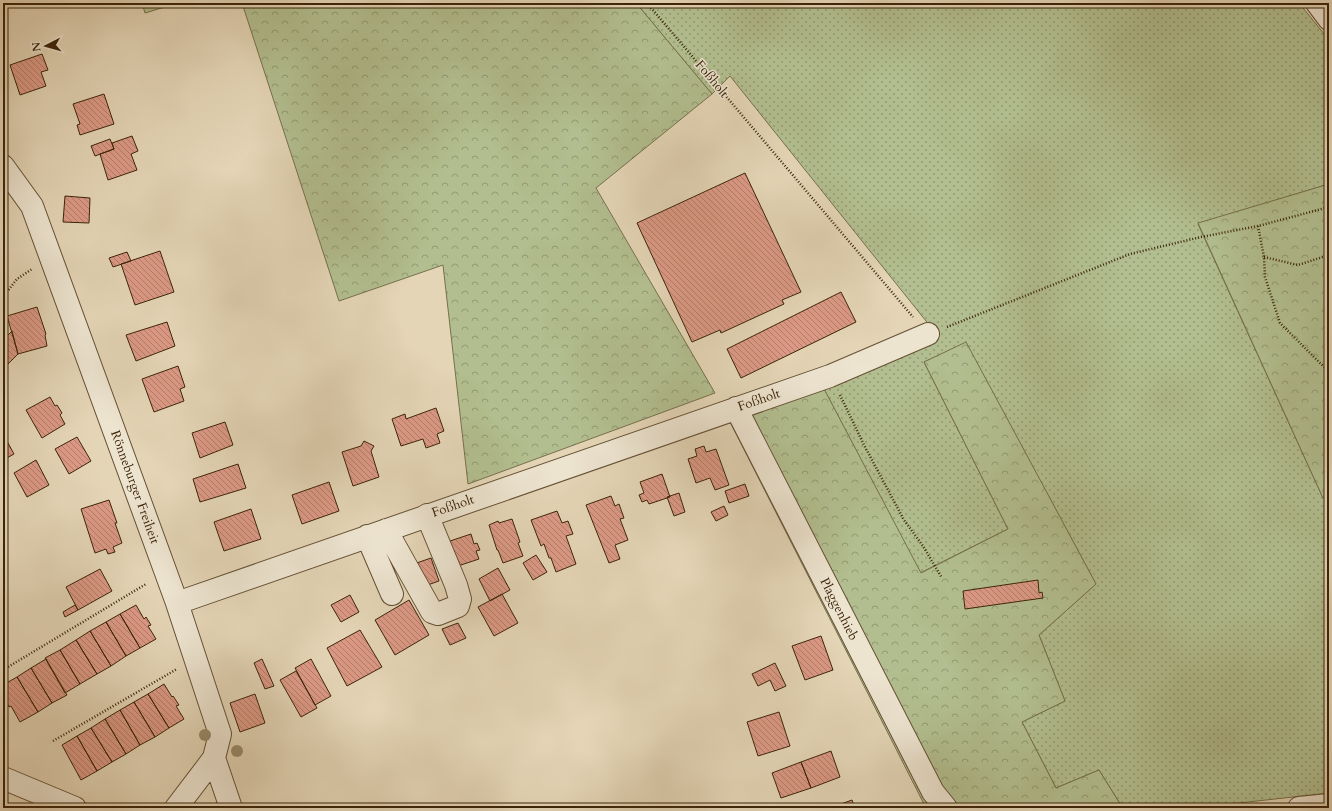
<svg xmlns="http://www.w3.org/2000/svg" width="1332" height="811" font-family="Cardo,serif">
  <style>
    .grass { fill: url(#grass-dots); stroke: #76714c }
    .forest { fill: url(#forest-crowns); stroke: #76714c }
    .building { fill: url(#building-back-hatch); stroke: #3b2409 }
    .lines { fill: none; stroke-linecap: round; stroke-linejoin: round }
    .minor-casing { stroke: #655034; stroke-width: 24 }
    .path { stroke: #3b2409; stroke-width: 2.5; stroke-dasharray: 1 2; stroke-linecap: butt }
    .minor { stroke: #ede4d0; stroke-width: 22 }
    .tree { fill: #988969 }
    .labels { text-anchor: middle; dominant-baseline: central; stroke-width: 3; stroke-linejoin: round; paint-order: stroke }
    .street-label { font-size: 13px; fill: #3b2409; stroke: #ede4d0 }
  </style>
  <defs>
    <pattern id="grass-dots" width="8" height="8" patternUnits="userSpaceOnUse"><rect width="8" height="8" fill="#b2be8f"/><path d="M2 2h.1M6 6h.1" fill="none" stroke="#929a73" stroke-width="1.8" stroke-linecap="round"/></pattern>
    <pattern id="forest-crowns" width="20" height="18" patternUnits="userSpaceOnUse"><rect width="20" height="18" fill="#b2be8f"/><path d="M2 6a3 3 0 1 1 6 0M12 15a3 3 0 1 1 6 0" fill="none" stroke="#929a73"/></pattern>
    <pattern id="building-back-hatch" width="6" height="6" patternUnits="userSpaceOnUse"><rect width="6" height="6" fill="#dc9985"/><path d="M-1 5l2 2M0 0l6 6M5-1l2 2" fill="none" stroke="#b47d6b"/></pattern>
  </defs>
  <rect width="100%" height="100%" fill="#e4d5b6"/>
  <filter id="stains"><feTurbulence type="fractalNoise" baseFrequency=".005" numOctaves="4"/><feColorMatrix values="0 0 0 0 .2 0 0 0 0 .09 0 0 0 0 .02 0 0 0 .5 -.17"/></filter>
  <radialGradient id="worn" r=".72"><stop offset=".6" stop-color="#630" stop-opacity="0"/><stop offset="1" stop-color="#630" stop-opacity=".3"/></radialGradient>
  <path class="grass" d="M636,3H1299L1329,40V184L1198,224L1323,498L1329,495V793L1212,806L1122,807L1099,770L1056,788L1022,722L1065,701L1039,635L1096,584L966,343L924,362L1008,529L920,573L823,387L938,336L730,76L712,94Z"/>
  <path class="forest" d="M142,3H178L145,13Z
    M242,3H636L712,94L596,188L715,393L468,484L443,265L339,301Z
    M1329,184V495L1323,498L1198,223Z
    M966,342L1096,584L1039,635L1065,701L1022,722L1056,788L1099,770L1122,807L1112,808H926L730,422L823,387L921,573L1008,529L924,362Z"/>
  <path class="building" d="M42,54L48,70L41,72L46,86L20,95L10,65Z
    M104,94L114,124L80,135L77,125L80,124L73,104Z
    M132,136L138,151L131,154L137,170L108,180L100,154L114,149L112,143Z
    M110,139L114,149L95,156L91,146Z
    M745,173L801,292L782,300L784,304L721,333L720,330L692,342L637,223Z
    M65,196L90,198L89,223L63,222Z
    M160,251L174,292L135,305L121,264Z
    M127,252L131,261L113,267L109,258Z
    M841,292L856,322L741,378L727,349Z
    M37,307L46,334L45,335L47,346L18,354L7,316Z
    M167,322L175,346L136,361L126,335Z
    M12,331L18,354L3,369V340Z
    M178,366L185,387L180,389L184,401L154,412L142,379Z
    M50,397L55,406L57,405L62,413L60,415L65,424L42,438L26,410Z
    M436,408L444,431L437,434L440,443L426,448L423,439L401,446L392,419L405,414L406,419Z
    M225,422L233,445L200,458L192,433Z
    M3,434L14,454L3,460Z
    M77,437L91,461L69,474L55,449Z
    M364,441L374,446L371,451L379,477L353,486L342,452L361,446Z
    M704,446L706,452L716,449L729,485L715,490L710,478L696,483L688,459L697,456L695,449Z
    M36,460L49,485L27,497L14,473Z
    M238,464L246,488L200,502L193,479Z
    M662,474L670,497L649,504L647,500L642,502L639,495L644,493L640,482Z
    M329,482L339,511L302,524L292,495Z
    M745,484L749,496L729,503L725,491Z
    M679,493L685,512L674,516L667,497Z
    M611,496L615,506L619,504L624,518L620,519L628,540L615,545L620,559L609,563L586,505Z
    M109,500L117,523H115L122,543L113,547L115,552L108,554L106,549L95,553L81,509Z
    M724,506L728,515L716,521L711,512Z
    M251,509L261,539L224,551L214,522Z
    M557,511L562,523L568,521L573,534L566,536L576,564L556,572L551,558H549L544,544L541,546L531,520Z
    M512,519L520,542L518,543L523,556L503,563L498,550H497L489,525L498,521L499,523Z
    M471,534L474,544L477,543L480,550L476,551L479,559L455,567L447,542Z
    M536,555L547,572L533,580L523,563Z
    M431,558L439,581L419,588L411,565Z
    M498,568L510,590L490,601L479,579Z
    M100,569L112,591L78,610L66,587Z
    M1038,580L1039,593L1042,592L1043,598L965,609L963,591Z
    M502,594L518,623L494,636L478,607Z
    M350,595L359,612L341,622L331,605Z
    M409,600L429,635L395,655L375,620Z
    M75,605L78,610L65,617L63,612Z
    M136,605L144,619L146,617L151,625L148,626L156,639L140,648L120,614Z
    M120,614L140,648L126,656L106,622Z
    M106,622L126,656L111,666L90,631Z
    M458,623L466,638L450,645L442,629Z
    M360,630L382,667L347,686L327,648Z
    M90,631L111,666L97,674L76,640Z
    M821,636L833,670L805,680L792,646Z
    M76,640L97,674L80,684L60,650Z
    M60,650L80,684L65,693L45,658Z
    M46,659L67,695L52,703L31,668Z
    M262,659L274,686L265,689L254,663Z
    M311,659L331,696L315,705L295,668Z
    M775,663L786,686L775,691L770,680L758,686L752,674Z
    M31,668L52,703L38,712L17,677Z
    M296,671L317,708L301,717L280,680Z
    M17,677L38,712L20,722L11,706L9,707L5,700L7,699L3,692V685Z
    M164,684L172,697L173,696L179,705L176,706L184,719L169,728L148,694Z
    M148,694L169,728L155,737L134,702Z
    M255,694L265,723L240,732L230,703Z
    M134,702L155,737L140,745L120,710Z
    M120,710L140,745L126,754L105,719Z
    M779,712L790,746L758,756L747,722Z
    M105,719L126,754L112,762L91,728Z
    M91,728L112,762L97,771L77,736Z
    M77,736L97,771L81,780L62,745Z
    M831,751L840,777L811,788L801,762Z
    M801,762L811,788L781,798L772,773Z
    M852,800L855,808H830Z"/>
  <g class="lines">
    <defs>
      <path id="minor" d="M1317,3L1329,19
        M3,166L32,206L177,603L220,734L214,758L176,808
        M736,408L933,792L946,808
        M386,530L432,612L438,614L458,606L460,599L456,585L427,515
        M367,536L392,594
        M177,603L830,376L928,334
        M214,758L231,808
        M3,778L75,808
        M1299,808L1329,805"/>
    </defs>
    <use href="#minor" class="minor-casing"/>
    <path class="path" d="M647,3L913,317
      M1258,226L1264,257L1265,277L1280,323L1329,372
      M1264,257L1298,265L1329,255
      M3,297L17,279L32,269
      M947,327L1130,254L1201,237L1258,226L1329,207
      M840,395L864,445L904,520L923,546L942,578
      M3,670L146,584
      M53,741L177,669"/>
    <use href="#minor" class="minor"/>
  </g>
  <g class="tree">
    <circle cx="205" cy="735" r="6"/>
    <circle cx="237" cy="751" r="6"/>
  </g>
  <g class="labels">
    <g class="street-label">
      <text transform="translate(712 79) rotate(50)">Foßholt</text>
      <text transform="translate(759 400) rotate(-19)">Foßholt</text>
      <text transform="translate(135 487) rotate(70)">Rönneburger Freiheit</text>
      <text transform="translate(453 506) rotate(-19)">Foßholt</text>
      <text transform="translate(839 609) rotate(63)">Plaggenhieb</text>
    </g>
  </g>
  <rect width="1332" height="811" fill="none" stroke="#e4d5b6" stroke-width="16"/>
  <rect x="4" y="4" width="1324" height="803" fill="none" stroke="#3b2409" stroke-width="2"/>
  <rect x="8" y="8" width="1316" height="795" fill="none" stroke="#3b2409"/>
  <g transform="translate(46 46) rotate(264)" stroke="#ede4d0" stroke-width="3" paint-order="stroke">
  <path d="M0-3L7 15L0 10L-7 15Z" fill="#3b2409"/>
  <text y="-6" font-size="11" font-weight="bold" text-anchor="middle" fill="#3b2409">N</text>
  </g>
  <rect width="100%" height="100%" filter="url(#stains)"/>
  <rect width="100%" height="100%" fill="url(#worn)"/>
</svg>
